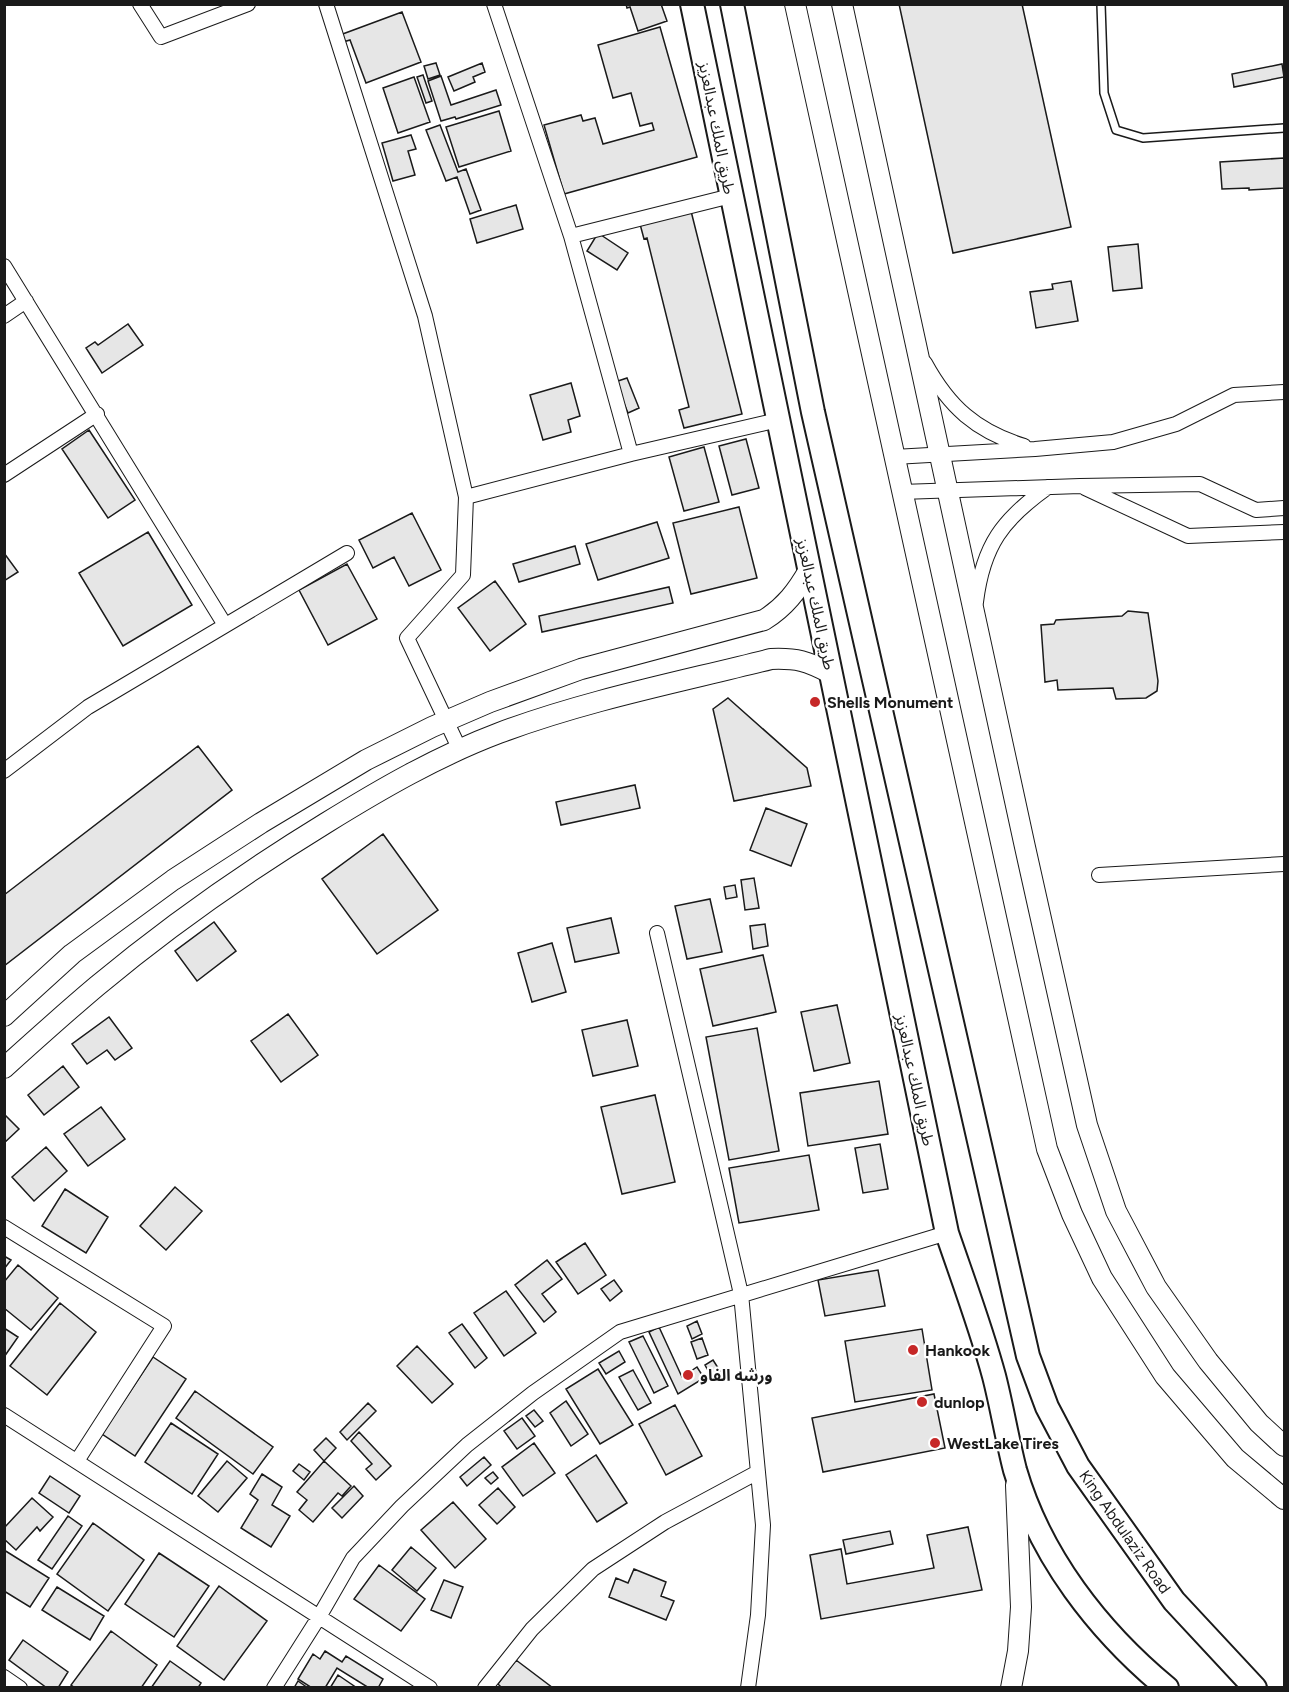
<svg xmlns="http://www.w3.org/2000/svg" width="1289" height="1692" font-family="Figtree,'Noto Sans Arabic',sans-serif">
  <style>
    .building { fill: #e6e6e6; stroke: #1a1a1a; stroke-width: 1.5 }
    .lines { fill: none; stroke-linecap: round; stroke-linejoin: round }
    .service-casing { stroke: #1a1a1a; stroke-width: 10 }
    .minor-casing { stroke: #1a1a1a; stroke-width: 16 }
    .secondary-casing { stroke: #1a1a1a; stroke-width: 22 }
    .trunk-casing { stroke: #1a1a1a; stroke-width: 26 }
    .service { stroke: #fff; stroke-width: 7 }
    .minor { stroke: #fff; stroke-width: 14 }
    .secondary { stroke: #fff; stroke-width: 20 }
    .trunk { stroke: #fff; stroke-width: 22 }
    .poi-dot { fill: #c62828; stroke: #fff; stroke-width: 2 }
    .labels { text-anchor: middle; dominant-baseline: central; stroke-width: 4.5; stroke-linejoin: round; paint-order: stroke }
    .street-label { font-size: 16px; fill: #1a1a1a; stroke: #fff }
    .poi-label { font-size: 16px; font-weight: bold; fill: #1a1a1a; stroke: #fff; text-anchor: start }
  </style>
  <rect width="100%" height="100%" fill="#fff"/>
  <path class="building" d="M626,4H661L667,21L638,31L630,7L627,8Z
    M899,4H1022L1071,227L953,253Z
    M402,12L421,62L366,83L350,40L343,42L340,35Z
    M660,27L697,157L564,194L544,125L581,115L583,121L595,118L603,144L654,130L652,123L640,126L631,93L613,98L598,45Z
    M436,63L440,75L428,79L424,66Z
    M482,63L485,72L473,77L475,82L454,91L448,77Z
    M1282,64L1284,77L1234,87L1232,74Z
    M423,75L432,101L426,103L417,77Z
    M441,76L451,105L496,90L501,105L456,119L455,117L441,121L428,81Z
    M414,77L430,122L398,133L383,88Z
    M499,111L511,151L459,167L446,127Z
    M440,125L458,172L466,169L481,210L470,214L457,177L446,181L426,130Z
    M411,135L416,149L408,151L415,175L393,181L382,143Z
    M1284,158V188L1249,190V188L1222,189L1220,162Z
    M516,205L523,229L477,243L470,219Z
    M691,211L742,414L684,428L679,410L689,407L647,238L644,239L640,224Z
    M598,233L628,253L617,270L587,251Z
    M1138,244L1142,288L1113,291L1108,247Z
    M1071,281L1078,321L1036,328L1030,292L1053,289L1052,284Z
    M128,324L143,345L102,373L86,348L95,342L98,345Z
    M627,378L639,408L628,413L615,382Z
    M571,383L580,416L568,420L571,432L543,440L530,395Z
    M89,430L135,500L108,518L62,449Z
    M746,439L759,488L732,495L719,446Z
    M704,447L719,502L684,511L669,457Z
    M739,507L757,578L691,594L673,523Z
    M412,513L441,570L409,586L394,557L373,568L359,540Z
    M657,522L669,558L598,580L586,544Z
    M148,532L192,605L123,646L79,573Z
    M575,546L580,564L519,582L513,564Z
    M4,553L18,572L4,581Z
    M347,564L377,619L328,645L299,590Z
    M495,581L526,624L490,651L458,608Z
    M669,587L673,603L542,632L539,616Z
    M1128,611L1148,613L1158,681L1157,691L1146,698L1116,699L1113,688L1058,690L1057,680L1045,682L1041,625L1054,624L1056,620L1122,616Z
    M728,698L807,768L811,786L734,801L713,709Z
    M198,746L232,790L4,966V895Z
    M635,785L640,808L561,825L556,802Z
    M766,808L807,824L791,866L750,850Z
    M383,834L438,910L377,954L322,879Z
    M754,878L759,908L745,910L741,880Z
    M735,885L737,897L726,899L724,887Z
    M710,899L722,952L687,959L675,906Z
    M611,918L619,953L575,962L567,928Z
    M214,922L236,951L197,981L175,951Z
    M765,924L768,946L753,949L750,926Z
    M552,943L566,992L532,1002L518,953Z
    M763,955L776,1012L713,1026L700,969Z
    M837,1005L850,1063L814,1071L801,1012Z
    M288,1014L318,1055L281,1082L251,1041Z
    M109,1017L132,1048L115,1060L107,1050L87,1064L72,1044Z
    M627,1020L638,1066L593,1076L582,1030Z
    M757,1028L779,1151L729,1160L706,1037Z
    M63,1066L79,1087L44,1115L28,1095Z
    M879,1081L888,1134L808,1146L800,1093Z
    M655,1095L675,1182L622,1194L601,1107Z
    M101,1107L125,1139L88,1166L64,1134Z
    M4,1114L19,1129L4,1143Z
    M880,1144L888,1189L863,1193L855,1148Z
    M46,1147L67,1171L34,1201L12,1177Z
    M809,1155L819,1210L739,1223L729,1168Z
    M175,1187L202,1211L166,1250L140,1226Z
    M65,1189L108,1217L86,1253L42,1226Z
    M585,1243L606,1275L578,1294L556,1262Z
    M4,1256L11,1260L4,1269Z
    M547,1260L562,1279L542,1294L556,1312L544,1322L515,1285Z
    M18,1265L58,1298L31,1330L4,1308V1282Z
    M878,1270L885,1306L825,1316L818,1280Z
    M614,1280L622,1291L610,1301L601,1289Z
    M506,1291L536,1333L504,1356L474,1313Z
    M60,1303L96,1332L47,1395L10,1366Z
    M697,1321L702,1334L692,1339L687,1326Z
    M462,1324L487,1358L475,1368L449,1333Z
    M659,1327L682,1377L697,1367L704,1378L678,1394L649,1332Z
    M4,1328L18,1337L4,1357Z
    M922,1329L932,1390L855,1402L845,1341Z
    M643,1336L668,1386L654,1393L629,1342Z
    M702,1338L708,1355L697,1359L691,1342Z
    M417,1346L453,1384L432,1403L397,1366Z
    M619,1351L625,1362L606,1374L599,1363Z
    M153,1357L186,1379L135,1456L102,1434Z
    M713,1360L720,1371L711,1376L705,1365Z
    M598,1369L633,1425L600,1444L566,1389Z
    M633,1370L651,1403L638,1410L619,1377Z
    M195,1391L273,1447L253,1474L176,1418Z
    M934,1394L945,1448L823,1472L812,1418Z
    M566,1401L588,1434L571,1446L550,1413Z
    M368,1403L376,1411L347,1440L340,1432Z
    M675,1405L702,1456L666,1475L639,1424Z
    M534,1410L543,1421L535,1427L526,1416Z
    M522,1418L535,1436L517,1449L504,1431Z
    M171,1423L218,1454L192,1494L145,1462Z
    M359,1432L391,1466L376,1480L366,1469L372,1464L351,1441Z
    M326,1438L336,1448L324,1461L314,1450Z
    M534,1443L555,1473L523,1496L502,1467Z
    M596,1455L627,1503L597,1522L566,1475Z
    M484,1457L491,1465L467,1486L460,1477Z
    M227,1461L247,1478L218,1512L198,1496Z
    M324,1461L351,1486L342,1496L338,1493L313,1522L299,1510L307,1500L297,1492Z
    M299,1464L310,1472L304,1480L293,1471Z
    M493,1472L498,1478L491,1484L485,1478Z
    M262,1474L282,1487L272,1505L290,1516L271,1547L241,1528L258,1500L250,1494Z
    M50,1476L80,1496L69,1513L39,1493Z
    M354,1486L363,1496L342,1518L332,1508Z
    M498,1488L515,1507L497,1524L479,1505Z
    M32,1498L53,1517L40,1531L37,1527L16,1550L4,1539V1528Z
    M453,1502L486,1539L455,1568L421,1530Z
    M68,1516L82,1526L52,1569L38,1560Z
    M93,1523L144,1560L108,1611L57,1574Z
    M968,1527L982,1590L821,1619L810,1555L841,1549L847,1584L934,1568L927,1535Z
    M890,1531L893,1544L846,1554L843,1540Z
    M411,1547L436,1568L417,1591L392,1570Z
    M4,1550L49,1578L30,1607L4,1591Z
    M159,1553L209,1586L174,1637L125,1604Z
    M379,1565L425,1599L401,1631L354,1599Z
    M634,1569L666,1582L661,1596L674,1601L666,1620L609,1597L616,1578L628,1583Z
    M444,1580L463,1587L451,1618L431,1610Z
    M219,1586L267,1621L224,1680L177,1646Z
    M57,1587L104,1616L90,1640L42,1610Z
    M111,1631L157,1665L141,1688H75L71,1685Z
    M23,1640L68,1672L58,1688H47L9,1660Z
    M325,1651L342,1662L346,1656L383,1679L378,1688H369L337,1668L325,1688H312L298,1679L313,1654L320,1659Z
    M516,1660L553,1688H502L498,1684Z
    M170,1661L201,1683L198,1688H151Z
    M338,1675L357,1688H330Z
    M298,1681L308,1688H294Z"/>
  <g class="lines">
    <defs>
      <path id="service" d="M1101,4L1104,93L1116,130L1143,138L1284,128"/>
      <path id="minor" d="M140,4L161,37L248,4
        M326,4L425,316L466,497
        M494,4L571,236L631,454
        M571,236L731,196
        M4,266L225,625
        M4,316L26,301
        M925,363C949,407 976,431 1024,446
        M894,457L1035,449L1113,442L1176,424L1234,395L1284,392
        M4,475L97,414
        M1085,488L1188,536L1284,532
        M901,492L1080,486L1200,484L1256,510L1284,508
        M976,602C983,545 1003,519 1048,487
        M460,750L407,638L463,575L466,497L631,454L778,420
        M4,771L88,707L347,553
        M1099,875L1284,864
        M657,933L741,1294L763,1525L758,1615L748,1688
        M4,1227L164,1326L77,1461
        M4,1415L430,1688
        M4,1677L20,1688
        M274,1688L319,1617L353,1558L402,1506L467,1445L533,1393L620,1332L947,1233
        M485,1688L532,1629L593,1569L665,1522L758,1472"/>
      <path id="secondary" d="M795,4L1047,1149L1072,1214L1102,1278L1165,1376L1235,1458L1284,1499
        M842,4L1025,847L1087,1125L1116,1211L1156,1287L1208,1361L1259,1423L1284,1446
        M4,1016L72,954L173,880L261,823L366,760L432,727L490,702L581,669L764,620C785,607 797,591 809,570
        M4,1068C35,1040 65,1013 97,986C169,926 246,872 326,823C381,789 438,756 499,733C587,700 680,682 771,659C797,658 807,661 830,673
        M1011,1688L1018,1651L1021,1607L1016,1485"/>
      <path id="trunk" d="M692,4L947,1233C963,1280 981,1328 994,1376C1002,1407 1007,1439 1015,1470C1040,1556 1098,1631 1167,1688
        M732,4L813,412L1028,1356L1047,1407L1078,1466L1174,1601L1255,1688"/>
    </defs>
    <use href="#service" class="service-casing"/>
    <use href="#minor" class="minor-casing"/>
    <use href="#secondary" class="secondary-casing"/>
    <use href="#trunk" class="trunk-casing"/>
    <use href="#service" class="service"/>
    <use href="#minor" class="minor"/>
    <use href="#secondary" class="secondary"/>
    <use href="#trunk" class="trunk"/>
  </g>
  <g class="poi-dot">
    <circle cx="815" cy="702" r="6"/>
    <circle cx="913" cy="1350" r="6"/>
    <circle cx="688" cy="1375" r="6"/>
    <circle cx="922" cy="1402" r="6"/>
    <circle cx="935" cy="1443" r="6"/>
  </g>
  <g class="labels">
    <g class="street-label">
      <text transform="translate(717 128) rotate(79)">طريق الملك عبدالعزيز</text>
      <text transform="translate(816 604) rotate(78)">طريق الملك عبدالعزيز</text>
      <text transform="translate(915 1080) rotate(78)">طريق الملك عبدالعزيز</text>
      <text transform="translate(1125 1532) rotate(55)">King Abdulaziz Road</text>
    </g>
    <g class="poi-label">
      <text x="827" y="702">Shells Monument</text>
      <text x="925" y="1350">Hankook</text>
      <text x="700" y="1375">ورشه الفاو</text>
      <text x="934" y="1402">dunlop</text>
      <text x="947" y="1443">WestLake Tires</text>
    </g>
  </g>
  <rect width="1289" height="1692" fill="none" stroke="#1a1a1a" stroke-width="12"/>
</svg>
